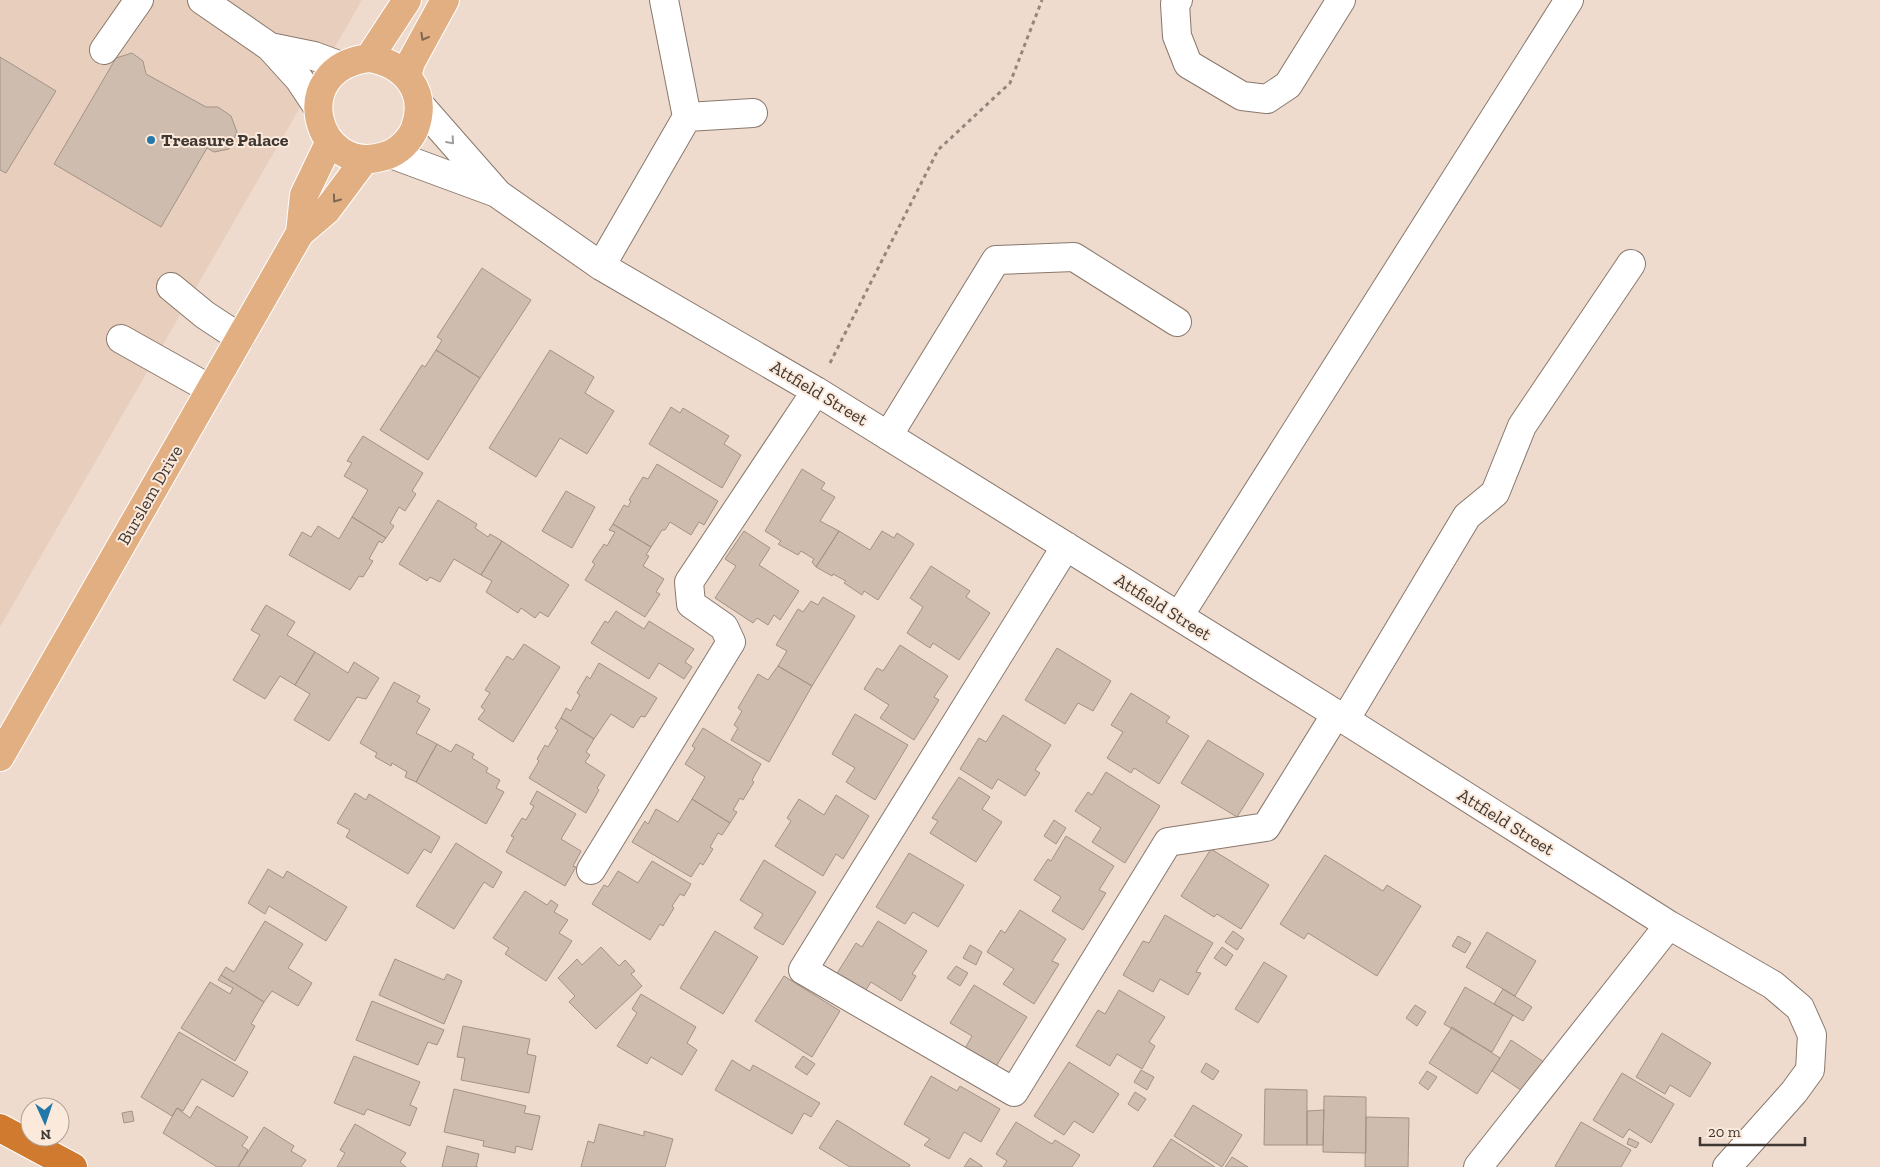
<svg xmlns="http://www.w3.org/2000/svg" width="1880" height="1167" font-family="'Zilla Slab',serif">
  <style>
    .built { fill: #e8cfbd }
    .building { fill: #cebcaf; stroke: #a49286 }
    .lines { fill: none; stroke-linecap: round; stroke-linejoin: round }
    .minor-casing { stroke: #89786c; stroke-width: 30 }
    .major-casing { stroke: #fff; stroke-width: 30 }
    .highway-casing { stroke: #fff; stroke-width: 30 }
    .path { stroke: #93867d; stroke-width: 3; stroke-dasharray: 4 4; stroke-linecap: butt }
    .minor { stroke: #fff; stroke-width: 28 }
    .major { stroke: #e2af82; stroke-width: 28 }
    .highway { stroke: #cf7a2e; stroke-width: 28 }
    .oneway { stroke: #806752 }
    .oneway2 { stroke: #9f9b98 }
    .poi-dot { fill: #2279a8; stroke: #fbe9db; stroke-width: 2 }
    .labels { text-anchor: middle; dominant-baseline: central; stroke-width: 4; stroke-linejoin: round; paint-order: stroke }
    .poi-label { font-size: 18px; font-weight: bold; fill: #3f3732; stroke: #fbe9db; text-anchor: start }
    .street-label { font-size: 18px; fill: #3f3732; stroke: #fbe9db }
  </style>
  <rect width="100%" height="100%" fill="#eedbce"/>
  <path class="built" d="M0,0H362L0,627Z"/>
  <path class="building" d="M132,53L143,61L146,74L206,107H218L231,116L237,132L229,149L214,152L207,148L161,227L54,164L116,58Z
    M0,57L56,91L6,173L0,170Z
    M482,268L531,300L480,378L436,350L442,340L437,337Z
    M436,350L480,378L428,460L380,430L422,365L425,367Z
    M550,350L594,377L585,393L614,411L587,454L560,438L536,477L489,448Z
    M671,407L680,413L683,408L729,436L724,444L741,455L722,488L649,444Z
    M363,436L423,473L412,491L416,494L405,511L399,507L390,523L394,526L386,538L352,517L368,490L344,476L352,463L347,461Z
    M657,464L718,501L704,525L699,522L691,535L670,522L665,530H662L651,547L613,524L624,505L628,507L631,501L629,500L643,477L648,479Z
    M802,469L825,483L821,489L835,497L820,521L839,531L816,567L812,562L814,559L801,551L798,555L778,544L781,541L765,531Z
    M566,491L595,507L572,548L542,531Z
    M438,500L477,524L475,528L488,537L490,534L502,541L481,575L454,559L440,582L430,577L427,581L399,564Z
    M352,517L386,538L382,543L379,541L369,559L373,561L363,577L359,576L350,590L289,555L302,532L311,537L318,526L339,539Z
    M613,524L651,547L646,555L649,556L643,566L664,579L656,592L660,594L645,617L585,580L595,564L592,562L604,544L607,546L615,532L609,530Z
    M744,531L770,548L759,565L799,591L780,620L774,615L768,625L757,618L753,623L715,598L736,566L725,559Z
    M839,531L870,550L882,531L894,538L897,533L914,544L878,600L864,591L862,595L844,583L846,581L833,574L832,576L816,567Z
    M502,541L569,585L548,617L540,612L535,618L521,608L518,613L486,592L492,581L481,575Z
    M931,566L970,591L966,597L990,613L959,660L933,643L930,648L907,633L923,607L910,598Z
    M823,597L855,616L812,686L778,666L787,651L776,645L798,609L803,612L811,601L818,605Z
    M266,605L295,622L287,635L315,652L295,685L280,676L265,699L233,680L260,635L251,630Z
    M616,611L644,629L649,621L694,649L685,662L692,667L684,679L659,663L649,679L591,643L605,621L608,623Z
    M524,644L560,667L513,742L478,719L485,710L481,707L490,693L485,690L507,656L513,660Z
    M900,645L948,676L934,697L939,700L914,740L880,718L889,705L864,689L877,668L883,671Z
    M1057,648L1111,681L1093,711L1078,703L1065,724L1025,700Z
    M315,652L348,673L354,662L379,678L366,699L357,697L329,741L294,720L310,694L295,685Z
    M599,663L657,698L645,717L641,716L633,728L611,714L594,739L561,718L566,708L571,711L580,695L577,693L587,676L590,679Z
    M778,666L812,686L769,762L731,740L738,728L734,725L742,711L738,708L758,674L768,680Z
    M394,682L420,696L417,702L430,709L416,733L437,744L416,782L405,777L407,772L392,763L391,766L375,757L377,753L360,743Z
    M1131,693L1170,717L1166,722L1189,736L1159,784L1134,768L1131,773L1107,758L1123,732L1111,725Z
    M855,714L908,745L875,800L846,782L855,768L832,754Z
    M1003,715L1051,745L1035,770L1040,773L1025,796L998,779L992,789L960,769L979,738L986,742Z
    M561,718L594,739L586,752L590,755L585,762L605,775L597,788L599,790L586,813L529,778L539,761L537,759L545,745L548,747L558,730L555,728Z
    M703,728L761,764L752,780L754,782L743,800L740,798L733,810L737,812L730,823L692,799L705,777L685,764L695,748L692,746Z
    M1208,740L1264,774L1237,817L1181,783Z
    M437,744L451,752L456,744L474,754L472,758L488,768L486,772L500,780L496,788L504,792L486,824L416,782Z
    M1106,772L1160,806L1125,863L1092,842L1101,828L1075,811L1088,792L1092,795Z
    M959,777L990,797L982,809L1002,822L976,862L930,833L938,821L932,818Z
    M537,791L576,814L561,839L581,851L573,866L576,867L565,886L506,852L514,837L511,836L522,818L526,820L534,806L530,804Z
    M355,793L366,800L369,794L440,837L431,853L424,849L408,874L346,837L350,830L337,823Z
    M836,795L869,816L843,859L836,854L823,876L775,846L791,821L787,818L799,799L824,815Z
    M692,799L730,823L722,835L718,833L710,847L713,849L703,865L700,863L691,877L632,842L645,821L648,824L656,809L678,822Z
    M1054,820L1066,828L1056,844L1044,836Z
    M1066,836L1114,866L1099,890L1106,893L1083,930L1052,911L1061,897L1034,880L1048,859L1051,861Z
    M456,843L502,872L493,888L484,882L454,929L416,906Z
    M1211,849L1269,885L1241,929L1217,914L1214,917L1181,896Z
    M909,853L964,885L938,927L913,912L905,924L876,907Z
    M1325,855L1383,891L1387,885L1421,906L1377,976L1308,933L1304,939L1280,924Z
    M764,860L816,892L783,945L754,928L763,914L740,900Z
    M652,861L691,884L684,896L680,894L672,906L674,908L663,926L660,924L650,940L592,904L604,885L608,887L618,871L638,883Z
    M268,869L283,878L287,871L347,907L326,941L269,906L265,914L248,903Z
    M525,891L547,905L551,900L558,905L554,912L568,920L559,933L572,941L546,981L505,954L509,948L493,938Z
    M1020,910L1066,939L1052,961L1059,964L1034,1004L1003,984L1014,969L987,952L1001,930L1005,933Z
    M1165,915L1213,943L1196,972L1201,973L1188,995L1160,979L1153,992L1123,975L1143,941L1149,943Z
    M265,921L303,944L288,968L312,983L298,1006L272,991L264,1002L221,975L226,967L234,972Z
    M878,921L927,951L912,974L916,976L901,1001L871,982L864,993L836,975L856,943L862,947Z
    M715,931L758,957L723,1014L680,988Z
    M1233,931L1244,939L1237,950L1225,942Z
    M1487,932L1536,961L1515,996L1466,967Z
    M1458,936L1471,943L1465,953L1452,946Z
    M970,945L982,952L976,965L963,958Z
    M601,947L619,966L625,960L635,971L631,974L642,986L596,1029L569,1002L575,996L558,978L577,959L582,965Z
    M1222,947L1233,955L1226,966L1214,958Z
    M395,959L444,980L447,974L462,981L444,1024L379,995Z
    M1264,962L1287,976L1258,1023L1235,1009Z
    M956,966L968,973L960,986L947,978Z
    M221,975L264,1002L251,1024L255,1026L235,1061L181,1028L210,982L230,994L233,988L218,980Z
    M784,976L840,1011L812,1057L755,1021Z
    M974,985L1027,1017L993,1071L963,1052L972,1036L950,1023Z
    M1465,987L1513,1015L1492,1052L1444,1024Z
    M1503,989L1532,1007L1523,1021L1494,1004Z
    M1119,990L1165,1017L1149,1042L1155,1046L1142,1069L1117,1054L1110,1066L1076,1046L1098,1010L1105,1014Z
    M641,994L696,1027L687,1043L697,1050L682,1075L651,1057L647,1064L617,1046L637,1013L632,1009Z
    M372,1001L444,1030L437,1045L428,1042L418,1065L356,1040Z
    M1415,1005L1426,1012L1417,1026L1406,1018Z
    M463,1026L530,1039L527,1054L536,1056L529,1093L461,1080L465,1058L457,1057Z
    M1452,1027L1500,1058L1477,1094L1429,1063Z
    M179,1032L248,1072L233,1097L202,1079L183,1111L177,1108L172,1116L141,1097Z
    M1662,1033L1711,1063L1690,1097L1670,1085L1665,1094L1636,1077Z
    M1511,1040L1544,1062L1524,1092L1492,1071Z
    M354,1056L420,1082L410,1105L417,1108L410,1126L367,1109L364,1115L334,1103Z
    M803,1056L815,1064L807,1075L795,1067Z
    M732,1060L750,1071L753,1065L820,1103L811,1117L804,1113L792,1134L715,1090Z
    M1069,1062L1119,1094L1093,1133L1074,1121L1064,1135L1034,1116Z
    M1206,1063L1219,1071L1213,1080L1201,1072Z
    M1141,1070L1154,1077L1147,1090L1134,1082Z
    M1427,1071L1437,1077L1428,1090L1419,1083Z
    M1622,1073L1674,1104L1651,1143L1629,1129L1623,1138L1593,1120Z
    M931,1076L957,1091L960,1086L1000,1109L981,1142L964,1132L949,1159L924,1145L930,1139L904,1124Z
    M454,1089L526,1106L524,1113L540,1116L532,1150L516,1146L515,1153L483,1146L484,1141L444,1132Z
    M1265,1089L1307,1090V1145H1264Z
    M1135,1092L1146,1099L1138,1111L1128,1104Z
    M1324,1096L1366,1097V1153L1323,1152Z
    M1193,1105L1242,1135L1222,1167L1174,1136Z
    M197,1106L248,1137L242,1146L248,1150L238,1167H217L163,1133L177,1108L190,1118Z
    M1324,1110L1323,1145H1307V1111Z
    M132,1111L134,1121L124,1123L122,1113Z
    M1366,1117L1409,1118L1408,1167H1365Z
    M837,1120L910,1165L909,1167H850L819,1148Z
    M1016,1122L1052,1144L1055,1140L1080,1155L1072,1167H1003L1007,1161L996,1154Z
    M1581,1122L1631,1150L1621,1167H1557L1555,1166Z
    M355,1124L406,1153L400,1162L406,1167H337L345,1153L340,1150Z
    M599,1124L644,1136V1131L673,1139L665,1167H581L588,1141L594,1143Z
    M264,1127L294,1146L291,1151L306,1160L301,1167H238Z
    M1629,1138L1639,1143L1636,1148L1627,1144Z
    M1171,1139L1215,1167H1153Z
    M447,1146L479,1154L476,1167H478H442Z
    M1232,1157L1248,1167H1225Z
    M970,1158L982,1166V1167H964Z"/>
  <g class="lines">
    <defs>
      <path id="minor" d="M202,0L270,47L299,79L317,106
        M664,0L687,117
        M1178,0L1175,4L1177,36L1188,64L1242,96L1267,99L1288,85L1341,0
        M270,47L314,56L341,66
        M104,50L139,0
        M419,104L498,194L601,266L816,391L1336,714L1669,925L1773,985L1800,1008L1812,1035L1810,1070L1794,1092L1727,1167
        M391,154L494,192
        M601,266L687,117L753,113
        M171,287L205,315L240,338
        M121,339L210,389
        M888,436L996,260L1074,257L1177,322
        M1066,546L803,970L1014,1092L1168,842L1266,827L1336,714
        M1179,616L1569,0
        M1345,720L1467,516L1495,493L1522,426L1631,264
        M591,870L731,642L724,627L691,604L689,582L816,391
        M1478,1167L1669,925"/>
      <path id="major" d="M369,58C405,64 428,91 415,128C410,141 398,152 385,156C315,178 286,68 369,58L407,0
        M407,76L411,62L445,0
        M300,233L304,195L330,141
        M0,757L300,233L327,210L365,159"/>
      <path id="highway" d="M0,1128L73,1167"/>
    </defs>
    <use href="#minor" class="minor-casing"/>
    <use href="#major" class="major-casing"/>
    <use href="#highway" class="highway-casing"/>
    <path class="path" d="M830,363L938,150L1010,83L1042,0"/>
    <use href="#minor" class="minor"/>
    <use href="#major" class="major"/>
    <use href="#highway" class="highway"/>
  </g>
  <defs><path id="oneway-chevron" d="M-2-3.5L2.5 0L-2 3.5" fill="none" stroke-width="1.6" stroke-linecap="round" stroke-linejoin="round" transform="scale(1.25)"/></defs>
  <g class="oneway">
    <use href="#oneway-chevron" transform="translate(424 37) rotate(119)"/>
    <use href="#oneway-chevron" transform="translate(336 199) rotate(126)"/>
  </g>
  <use class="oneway2" href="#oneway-chevron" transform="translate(451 141) rotate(49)"/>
  <circle class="poi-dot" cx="151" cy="140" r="5"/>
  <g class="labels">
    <g class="poi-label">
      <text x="161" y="140">Treasure Palace</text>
    </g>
    <g class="street-label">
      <text transform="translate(819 393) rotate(31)">Attfield Street</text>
      <text transform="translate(150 495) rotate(-60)">Burslem Drive</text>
      <text transform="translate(1163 607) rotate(32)">Attfield Street</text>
      <text transform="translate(1506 822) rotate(32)">Attfield Street</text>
    </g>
  </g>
  <g transform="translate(45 1122) rotate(177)"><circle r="24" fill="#fbe9db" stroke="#b0a297"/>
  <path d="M0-4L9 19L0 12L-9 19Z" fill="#2279a8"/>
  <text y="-8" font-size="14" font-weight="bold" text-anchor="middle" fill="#3f3732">N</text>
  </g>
  <path d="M1700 1137v8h105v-8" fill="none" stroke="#3f3732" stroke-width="2.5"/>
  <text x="1708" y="1137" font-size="15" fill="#3f3732" stroke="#fbe9db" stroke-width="4" paint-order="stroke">20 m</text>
</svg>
